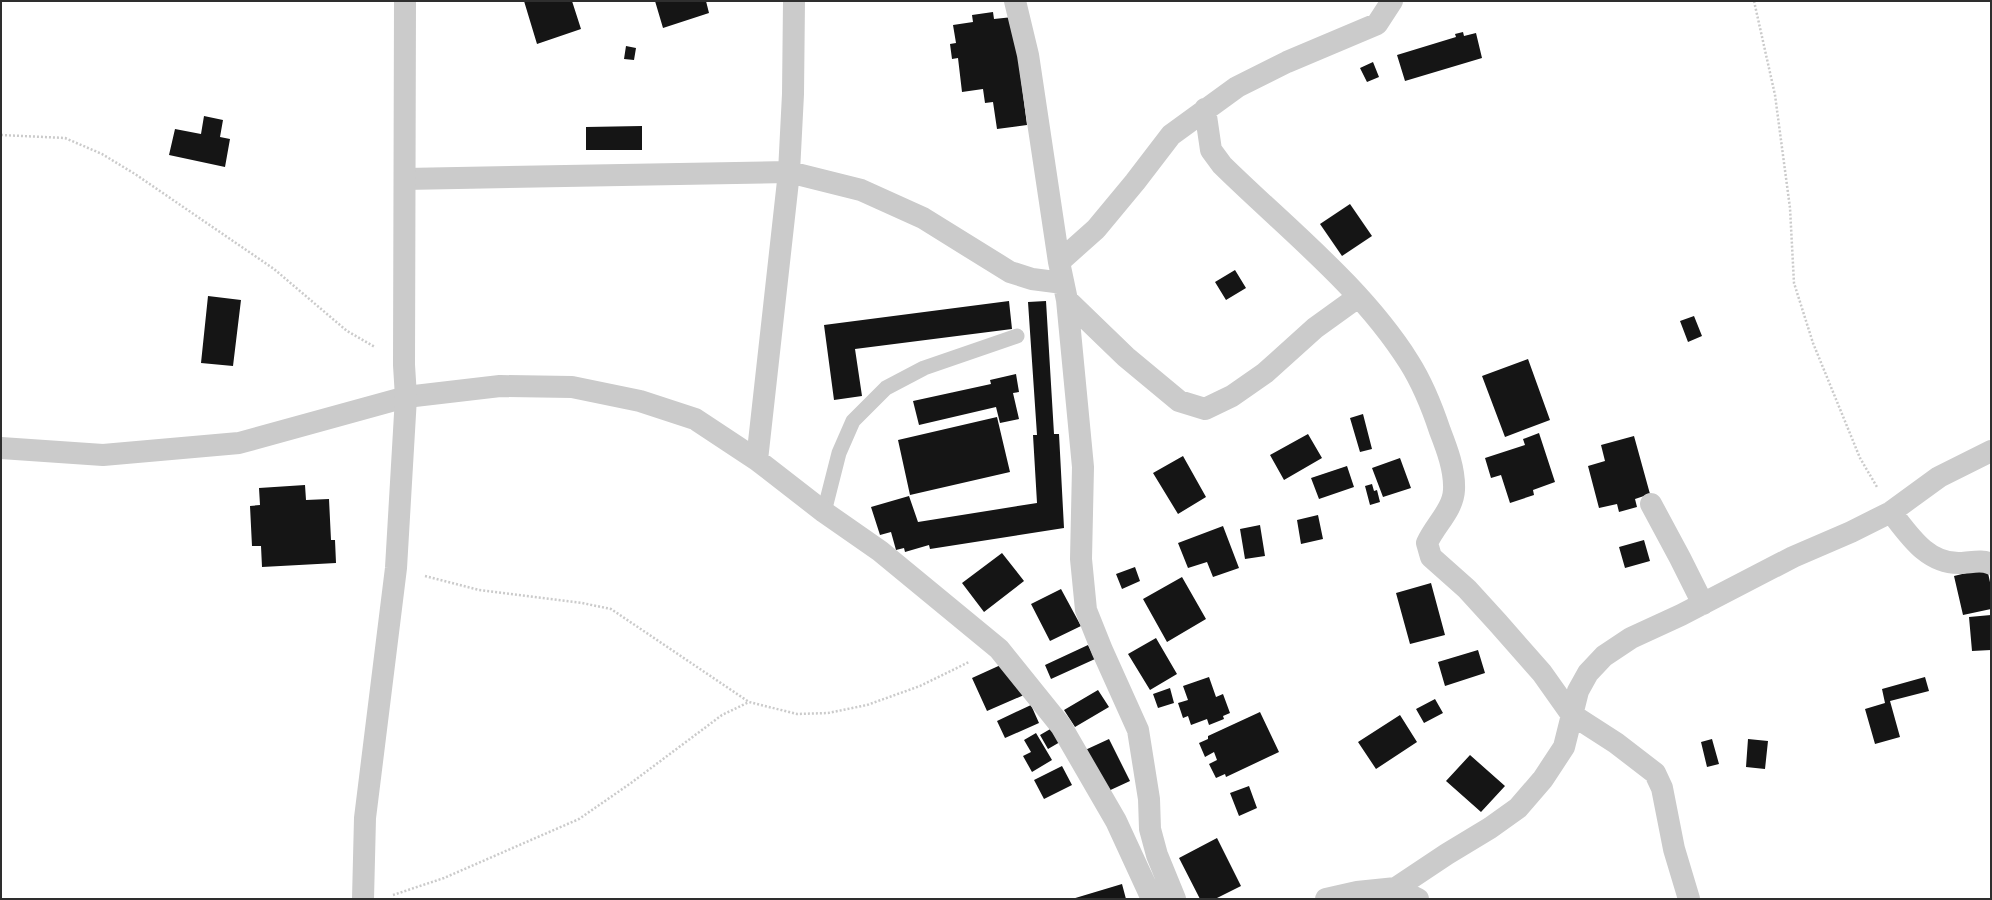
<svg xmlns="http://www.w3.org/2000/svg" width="1992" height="900" font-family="Roboto,sans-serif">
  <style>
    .building { fill: #151515 }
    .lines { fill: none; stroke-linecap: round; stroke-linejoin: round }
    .path { stroke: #cbcbcb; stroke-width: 2.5; stroke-dasharray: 2 2; stroke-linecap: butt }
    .service { stroke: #cbcbcb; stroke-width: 15 }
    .minor { stroke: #cbcbcb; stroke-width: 22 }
    .tertiary { stroke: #cbcbcb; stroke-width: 22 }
  </style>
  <rect width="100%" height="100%" fill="#fff"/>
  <path class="building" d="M524,1H572L581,29L537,44Z
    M655,1H706L709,13L663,28Z
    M993,12L994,19L1013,17L1027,125L997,129L993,102L985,103L983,89L962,92L958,58L952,59L950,44L956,43L953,25L973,22L972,15Z
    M1463,32L1464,36L1476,33L1482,58L1405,81L1397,55L1456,37L1455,34Z
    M626,46L636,48L634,60L624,59Z
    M1373,62L1379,77L1367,82L1360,68Z
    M204,116L223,120L220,137L230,139L225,167L169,155L175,129L201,134Z
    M642,126V150H586V127Z
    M1350,204L1372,236L1342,256L1320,224Z
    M1235,270L1246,288L1226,300L1215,282Z
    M208,296L241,300L233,366L201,363Z
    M1009,301L1012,329L855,349L862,396L834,400L824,325Z
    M1046,301L1054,434H1059L1064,528L930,549L929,545L905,552L904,548L896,550L891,532L880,535L871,507L909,496L918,522L1037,503L1033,435H1037L1028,302Z
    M1694,316L1702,336L1688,342L1680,321Z
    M1528,359L1550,420L1505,437L1482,376Z
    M1016,374L1019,392L1013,393L1019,419L1000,423L996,407L919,425L913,401L991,384L990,380Z
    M1363,414L1372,449L1360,452L1350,418Z
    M997,417L1010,472L910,495L898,440Z
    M1539,433L1555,482L1533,490L1534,495L1510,503L1501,475L1491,478L1485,458L1525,445L1523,439Z
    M1308,434L1322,458L1284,480L1270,455Z
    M1634,436L1650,494L1635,499L1637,507L1619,512L1617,504L1599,508L1588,466L1605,461L1601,445Z
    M1183,456L1206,497L1178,514L1153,473Z
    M1400,458L1411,488L1383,497L1372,468Z
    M1347,466L1354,487L1319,499L1311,478Z
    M1372,484L1374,491L1377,490L1380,502L1370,505L1365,486Z
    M305,485L306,500L329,499L331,540H335L336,563L262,567L261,546H252L250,506L260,505L259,488Z
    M1318,515L1323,539L1301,544L1297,520Z
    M1260,525L1265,556L1245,559L1240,529Z
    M1223,526L1239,568L1213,577L1207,562L1188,568L1178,543Z
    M1644,540L1650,561L1625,568L1619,547Z
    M1002,553L1024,581L984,612L962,583Z
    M1135,567L1140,581L1122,589L1116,574Z
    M1987,568L1991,587V609L1963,615L1954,576Z
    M1182,577L1206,619L1167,642L1143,599Z
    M1431,583L1445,635L1410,644L1396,593Z
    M1061,589L1081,626L1050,641L1031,604Z
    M1991,615V650L1972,651L1969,617Z
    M1156,638L1177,674L1150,690L1128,654Z
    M1088,645L1095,659L1051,679L1045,665Z
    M1478,650L1485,673L1445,686L1438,662Z
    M1005,663L1024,695L987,711L972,678Z
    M1209,677L1216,697L1223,694L1230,713L1223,716L1224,719L1209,725L1207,719L1191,725L1188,716L1183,718L1178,703L1188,700L1183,686Z
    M1925,677L1929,691L1890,701L1900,737L1875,744L1865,709L1885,703L1882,689Z
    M1170,688L1174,703L1158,708L1153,694Z
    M1098,690L1109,707L1075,727L1064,710Z
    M1435,699L1443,713L1424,723L1416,709Z
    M1031,705L1039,723L1005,738L997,721Z
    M1260,712L1279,752L1226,777L1225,774L1216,778L1209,764L1217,760L1214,752L1205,757L1199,743L1208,739V736Z
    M1400,715L1417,742L1376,769L1358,742Z
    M1052,728L1060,742L1048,749L1040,735Z
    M1036,733L1052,760L1032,772L1023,756L1031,752L1024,740Z
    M1109,739L1130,781L1104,793L1083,751Z
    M1712,739L1719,764L1707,767L1701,742Z
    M1748,739L1768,741L1765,769L1746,767Z
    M1470,755L1505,786L1481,812L1446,781Z
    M1062,766L1072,785L1044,799L1034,780Z
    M1249,786L1257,808L1239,816L1230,793Z
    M1217,838L1241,886L1215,899H1200L1179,858Z
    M1122,884L1126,899H1072Z"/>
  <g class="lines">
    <path class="path" d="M1754,1L1775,95L1790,208L1794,283L1813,343L1860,458L1877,487
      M1,135L65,138L102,154L135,174L274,269L347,331L375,347
      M425,576L479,590L582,603L611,609L749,702L797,714L828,713L867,705L920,686L969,662
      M393,895L444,878L579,819L631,783L722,715L749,702"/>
    <path class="service" d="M824,512L839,453L853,421L886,388L924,368L1017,336"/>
    <path class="minor" d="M1015,1L1028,55L1059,262L1067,300L1083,467L1081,559L1086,610L1102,650L1138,730L1149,799L1150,829L1157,855L1175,899
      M1205,109L1211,150L1222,165C1286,228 1361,286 1409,362C1423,384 1432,407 1440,431C1447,449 1455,470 1454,490C1453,510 1435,525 1427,543L1431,557L1467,589L1498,623L1542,673L1571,714L1616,743L1655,773L1662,788L1674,849L1689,899
      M405,179L789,172L861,190L923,218L1010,272L1032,279L1063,283
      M1059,262L1096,229L1135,182L1171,135L1237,87L1287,62L1377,24L1392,1
      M1067,300L1126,357L1179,401L1205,409L1232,396L1265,373L1315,328L1358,297
      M1,448L103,455L239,443L406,397L500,386L572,387L640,401L695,419L757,460L824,512L880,551L999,649L1061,726L1116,821L1152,899
      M757,460L789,172L793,94L794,1
      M1651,504L1680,558L1703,604
      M1891,512C1909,535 1927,564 1960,563C1970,563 1982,559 1991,564
      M1396,888L1447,854L1490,828L1518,808L1543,779L1564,747L1578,691L1588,673L1604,656L1631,638L1681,615L1793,557L1851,532L1891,512L1939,477L1991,451
      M1326,899L1357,892L1396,888L1418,899"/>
    <path class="tertiary" d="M363,899L365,818L396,568L406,397L404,365L405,1"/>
  </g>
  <rect width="1992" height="900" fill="none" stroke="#2e2e2e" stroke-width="4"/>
</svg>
